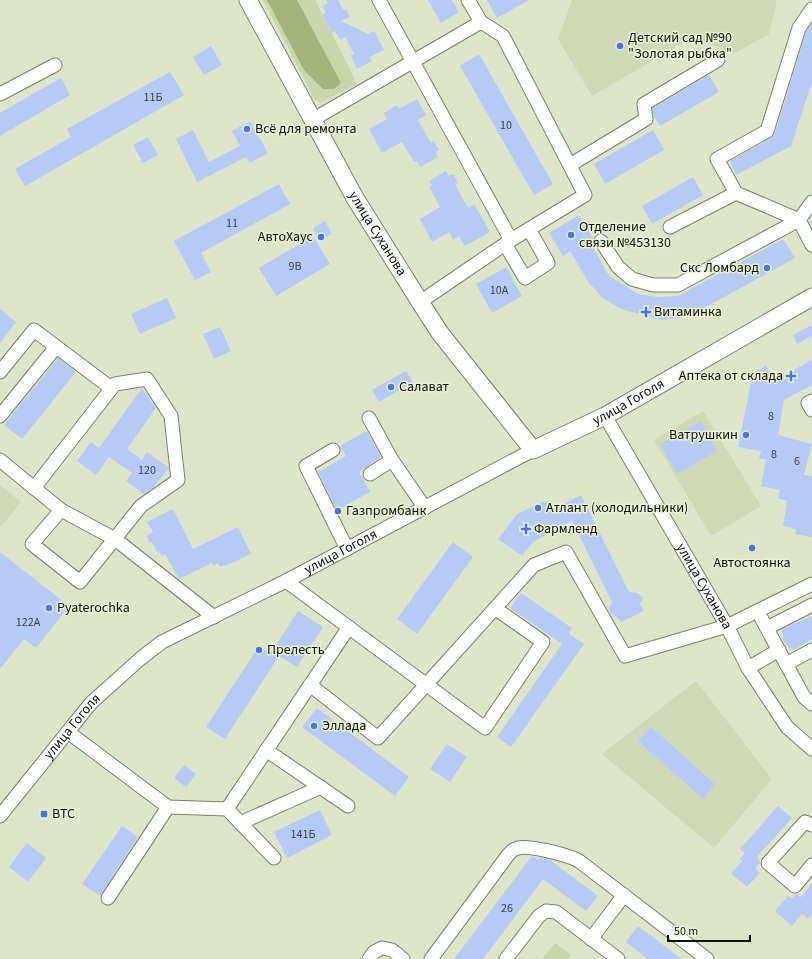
<svg xmlns="http://www.w3.org/2000/svg" width="812" height="959" font-family="'Source Sans 3',sans-serif">
  <style>
    .built { fill: #cfd9b6 }
    .green { fill: #c9d5aa }
    .forest { fill: #a4b378 }
    .building { fill: #b6caf7 }
    .lines { fill: none; stroke-linecap: round; stroke-linejoin: round }
    .minor-casing { stroke: #7a8167; stroke-width: 15 }
    .major-casing { stroke: #7a8167; stroke-width: 19 }
    .minor { stroke: #fff; stroke-width: 13 }
    .major { stroke: #fff; stroke-width: 17 }
    .poi-dot { fill: #4974e6; stroke: #eaf2d6; stroke-width: 1.5 }
    .labels { text-anchor: middle; dominant-baseline: central; stroke-width: 3; stroke-linejoin: round; paint-order: stroke }
    .number-label { font-size: 12px; fill: #363e42 }
    .poi-label { font-size: 14px; fill: #0c0f06; stroke: #eaf2d6; text-anchor: start }
    .street-label { font-size: 14px; fill: #0c0f06; stroke: #eaf2d6 }
  </style>
  <rect width="100%" height="100%" fill="#dde5c9"/>
  <path class="built" d="M572,0H777L769,34L735,53L692,38L592,96L558,39Z
    M703,411L761,506L711,536L654,440Z
    M0,485L21,502L0,528Z
    M696,681L772,779L714,848L602,754Z"/>
  <path class="green" d="M263,0H315L357,84L320,103L315,100Z
    M555,943L571,955L568,959H542Z"/>
  <path class="forest" d="M267,0H297L341,83L334,89H323L304,70Z"/>
  <path class="building" d="M326,0H338L343,10L346,9L350,17L341,21L368,34L374,31L384,50L369,57L372,61L357,69L351,56L354,54L345,37L340,40L335,31L332,33L322,14L326,13L322,6L328,3Z
    M428,0H452L459,12L441,23Z
    M487,0H529L497,18Z
    M812,23V82L791,146L736,175L730,161L771,138L775,133L806,32Z
    M211,46L222,65L204,75L193,57Z
    M479,54L553,184L534,195L460,66Z
    M170,72L184,95L25,186L15,169L71,137L67,129Z
    M709,75L719,92L660,126L653,114V108Z
    M61,78L70,95L0,136V113Z
    M417,99L426,115L418,120L431,143L434,141L439,150L436,152L438,157L420,167L417,161L414,162L402,142L382,153L369,129L387,119L384,113L397,105L399,109Z
    M250,121L268,153L250,163L246,157L197,182L176,139L193,130L209,162L240,146L232,131Z
    M653,130L664,150L605,184L594,164Z
    M148,137L158,155L143,163L133,145Z
    M446,171L449,176L453,174L458,183L455,184L468,208L474,204L490,232L465,246L459,236L453,240L449,232L432,242L420,219L440,207L429,187L432,186L429,181Z
    M693,177L703,195L652,224L642,206Z
    M279,184L290,204L201,253L211,272L195,280L174,241Z
    M579,215L593,238L589,240L609,276L638,294L657,297L678,296L783,239L795,258L695,313L680,318L661,320L622,309L604,299L589,283L570,251L563,256L549,233Z
    M325,221L332,234L320,240L313,228Z
    M313,236L330,264L276,296L259,268Z
    M506,267L522,296L492,313L476,284Z
    M167,298L176,318L140,334L131,314Z
    M0,309L16,322L0,343Z
    M812,325V336L797,344L793,335Z
    M220,327L231,351L214,359L203,334Z
    M58,358L76,372L22,439L4,425Z
    M812,360V385L784,400L778,435L812,444L804,475L812,476V537L795,534L796,529L783,526L787,501L778,498L780,490L761,486L766,460L759,458L761,451L738,447L753,373L766,366L774,381Z
    M406,371L413,382L379,402L372,390Z
    M142,388L156,408L127,449L142,460L147,452L169,468L155,486L144,494L126,481L132,473L109,457L96,475L77,461L91,442L99,448Z
    M701,421L717,451L677,474L660,444Z
    M367,431L381,457L359,472L370,492L337,510L318,472L346,456L340,446Z
    M581,495L629,592L637,593L643,598L640,604L644,611L621,622L617,617L610,613L609,608L612,602L572,521L533,542L522,556L498,539L517,514L545,501L552,510Z
    M173,509L193,549L238,527L251,554L225,566L224,565L220,567L218,563L213,566L212,563L179,579L165,554L162,556L159,551L157,552L152,542L150,543L146,536L153,532L147,522Z
    M453,542L473,557L417,634L397,619Z
    M0,552L69,606L36,648L24,639L0,669Z
    M521,593L572,628L569,634L584,644L511,747L497,737L562,644L510,608Z
    M298,611L323,627L297,667L279,656L225,739L206,727L259,646L270,654Z
    M812,616V639L794,650L789,648L782,639L784,637L782,632V629Z
    M317,708L409,777L395,796L302,727Z
    M651,727L715,784L703,799L638,741Z
    M447,744L467,757L450,782L430,769Z
    M184,765L196,774L186,787L174,778Z
    M778,806L792,818L757,857L760,863L755,868L760,873L747,887L731,874L742,861L740,859L745,853L740,849Z
    M320,810L332,835L287,858L274,832Z
    M122,826L138,837L100,896L82,884Z
    M27,843L46,858L28,882L9,867Z
    M532,856L538,860L540,858L550,860L598,896L586,911L543,879L483,959H454Z
    M812,883V915L808,919L802,914L792,926L775,911L788,896L792,899L796,894L801,897Z
    M638,926L666,947L681,959H648L626,942Z"/>
  <g class="lines">
    <defs>
      <g id="minor">
        <path d="M379,0L511,240"/>
        <path d="M0,94L55,65"/>
        <path d="M312,120L481,22L468,0"/>
        <path d="M570,165L646,119L644,104L718,60"/>
        <path d="M812,202L799,220L812,245"/>
        <path d="M799,220L736,193L717,159L767,131L799,28L812,9"/>
        <path d="M670,227L736,193"/>
        <path d="M601,241L618,267L632,279L653,285H678L799,220"/>
        <path d="M505,244L525,278L548,263L529,229"/>
        <path d="M420,302L511,240L585,195L503,36L481,22"/>
        <path d="M0,372L34,330L111,388"/>
        <path d="M812,401L808,403L812,410"/>
        <path d="M0,416L56,347"/>
        <path id="s1" d="M605,416L727,626L748,668L787,727L812,749"/>
        <path d="M369,418L392,460L425,508"/>
        <path d="M333,450L306,466L347,549"/>
        <path d="M0,460L61,510L115,539L214,617"/>
        <path d="M370,474L392,460"/>
        <path d="M34,488L115,384L147,379L171,416L178,480L141,506L80,582L32,544L61,510"/>
        <path d="M286,581L485,728L543,642L496,609"/>
        <path d="M758,612L804,697L812,704"/>
        <path d="M767,628L812,605"/>
        <path d="M786,664L812,650"/>
        <path d="M748,668L779,650"/>
        <path d="M310,685L378,738L534,565L566,552L625,656L727,626L812,584"/>
        <path d="M68,732L168,807L227,809L274,858"/>
        <path d="M266,750L348,806"/>
        <path d="M227,809L349,627"/>
        <path id="s2" d="M0,816L91,703L140,659L162,642L286,581L533,450"/>
        <path d="M240,823L321,787"/>
        <path d="M812,825L805,822L768,863L795,886L812,865"/>
        <path d="M108,898L168,807"/>
        <path d="M591,939L624,895"/>
        <path d="M369,959L374,952L382,948L392,950L403,959"/>
        <path d="M431,959L508,855C511,851 514,849 518,848C529,845 569,855 579,861L707,959"/>
        <path d="M506,959L539,916L546,911L556,912L618,959"/>
      </g>
      <g id="major">
        <path id="s3" d="M248,0L355,198L420,302L440,333L533,450L605,416L812,297"/>
      </g>
    </defs>
    <use href="#minor" class="minor-casing"/>
    <use href="#major" class="major-casing"/>
    <use href="#minor" class="minor"/>
    <use href="#major" class="major"/>
  </g>
  <g class="poi-dot">
    <circle cx="620" cy="46" r="4"/>
    <circle cx="247" cy="129" r="4"/>
    <circle cx="571" cy="235" r="4"/>
    <circle cx="321" cy="237" r="4"/>
    <circle cx="767" cy="268" r="4"/>
    <path d="M644 306h4v4h4v4h-4v4h-4v-4h-4v-4h4z"/>
    <path d="M789 370h4v4h4v4h-4v4h-4v-4h-4v-4h4z"/>
    <circle cx="391" cy="387" r="4"/>
    <circle cx="746" cy="435" r="4"/>
    <circle cx="538" cy="508" r="4"/>
    <circle cx="338" cy="511" r="4"/>
    <path d="M524 523h4v4h4v4h-4v4h-4v-4h-4v-4h4z"/>
    <circle cx="752" cy="548" r="4"/>
    <circle cx="49" cy="608" r="4"/>
    <circle cx="259" cy="650" r="4"/>
    <circle cx="314" cy="726" r="4"/>
    <rect x="40" y="810" width="8" height="8" rx="2"/>
  </g>
  <g class="labels">
    <g class="number-label">
      <text x="153" y="97">11Б</text>
      <text x="506" y="125">10</text>
      <text x="232" y="223">11</text>
      <text x="295" y="266">9В</text>
      <text x="499" y="290">10А</text>
      <text x="771" y="416">8</text>
      <text x="774" y="454">8</text>
      <text x="797" y="461">6</text>
      <text x="147" y="470">120</text>
      <text x="28" y="622">122А</text>
      <text x="303" y="834">141Б</text>
      <text x="507" y="908">26</text>
    </g>
    <g class="poi-label">
      <text x="628" y="38">Детский сад №90<tspan x="628" dy="16">"Золотая рыбка"</tspan></text>
      <text x="255" y="129">Всё для ремонта</text>
      <text x="579" y="227">Отделение<tspan x="579" dy="16">связи №453130</tspan></text>
      <text x="313" y="237" text-anchor="end">АвтоХаус</text>
      <text x="759" y="268" text-anchor="end">Скс Ломбард</text>
      <text x="654" y="312">Витаминка</text>
      <text x="783" y="376" text-anchor="end">Аптека от склада</text>
      <text x="399" y="387">Салават</text>
      <text x="738" y="435" text-anchor="end">Ватрушкин</text>
      <text x="546" y="508">Атлант (холодильники)</text>
      <text x="346" y="511">Газпромбанк</text>
      <text x="534" y="529">Фармленд</text>
      <text x="752" y="563" text-anchor="middle">Автостоянка</text>
      <text x="57" y="608">Pyaterochka</text>
      <text x="267" y="650">Прелесть</text>
      <text x="322" y="726">Эллада</text>
      <text x="52" y="814">ВТС</text>
    </g>
    <g class="street-label">
      <text stroke="none"><textPath href="#s3" startOffset="267">улица Суханова</textPath></text>
      <text stroke="none"><textPath href="#s3" startOffset="641">улица Гоголя</textPath></text>
      <text stroke="none"><textPath href="#s2" startOffset="439">улица Гоголя</textPath></text>
      <text stroke="none"><textPath href="#s1" startOffset="197">улица Суханова</textPath></text>
      <text stroke="none"><textPath href="#s2" startOffset="115">улица Гоголя</textPath></text>
    </g>
  </g>
  <path d="M668 935v6h82v-6" fill="none" stroke="#0c0f06" stroke-width="2"/>
  <text x="674" y="935" font-size="12" fill="#0c0f06" stroke="#eaf2d6" stroke-width="3" paint-order="stroke">50 m</text>
</svg>
